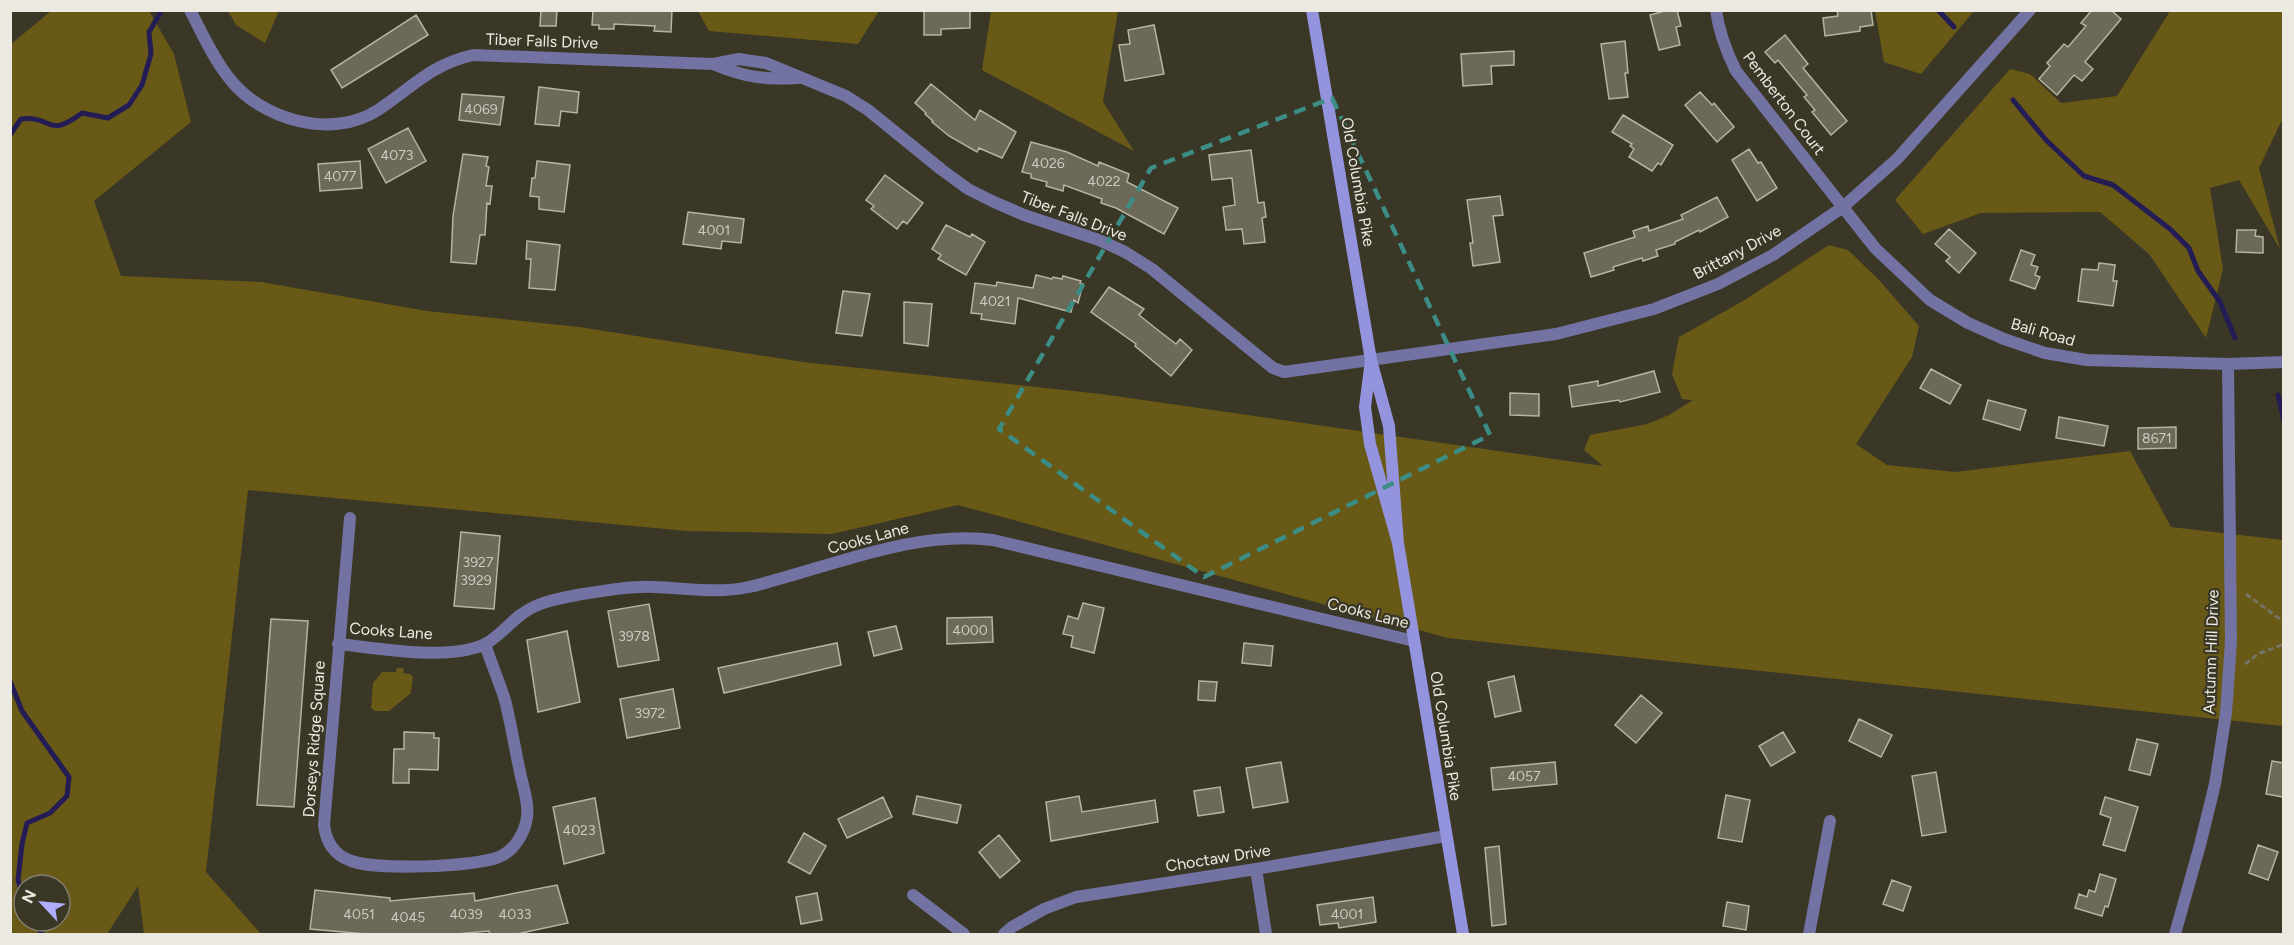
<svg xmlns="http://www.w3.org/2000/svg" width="2294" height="945" font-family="Figtree,sans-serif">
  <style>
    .green { fill: #685916; fill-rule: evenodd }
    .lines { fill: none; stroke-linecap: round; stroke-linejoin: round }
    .stream { stroke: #231c55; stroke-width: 5 }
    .building { fill: #6d6958; stroke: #b7b39f; stroke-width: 1.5 }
    .path { stroke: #777365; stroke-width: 3; stroke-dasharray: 6 3; stroke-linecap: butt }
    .street { stroke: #7273a2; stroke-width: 12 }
    .secondary { stroke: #9494de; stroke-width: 12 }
    .marked { fill: none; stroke: #3b8d85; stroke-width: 4.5; stroke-dasharray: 12 8; stroke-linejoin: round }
    .labels { text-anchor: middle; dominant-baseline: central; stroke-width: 4.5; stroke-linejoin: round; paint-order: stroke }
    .number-label { font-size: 14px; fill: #cccabe }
    .street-label { font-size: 16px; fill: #eceae0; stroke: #3b3726 }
  </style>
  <rect width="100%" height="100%" fill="#3b3726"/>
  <path class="green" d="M51,11H149L174,54L191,122L94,201L121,276L261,282L427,311L579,327L803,362L1101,394L1603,466L1584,450L1590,435L1647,424L1669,415L1693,400L1682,399L1672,374L1679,337L1743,301L1829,245L1848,250L1879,280L1919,326L1912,357L1856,444L1887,465L1955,472L2130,451L2171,527L2283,540V726L1448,638L958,505L832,534L687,531L248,490L206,872L261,934H144L138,886L107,934H11L10,45ZM24,885H60V921H24Z
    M228,11H279L265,43L236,25Z
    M698,11H879L858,44L709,31Z
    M991,11H1118L1103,102L1134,151L982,70Z
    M1875,11V10L1974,11L1921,74L1884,62Z
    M2170,11H2283V118L2259,168L2280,249L2239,180L2210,188L2223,269L2206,338L2149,254L2100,212L1981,213L1923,234L1895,200L2010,69L2030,74L2061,103L2117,96Z
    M397,668H404L403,673L410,674L413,677L411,693L389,711H375L371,708L373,683L382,672H396Z"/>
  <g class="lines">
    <path class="stream" d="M1938,10L1954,27
      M2013,100L2046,140L2084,176L2113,185L2170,229L2189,248L2198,271L2220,302L2235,338
      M10,135L21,119C53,115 46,140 82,113L108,118L129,105L142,85L151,54L149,32L162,10
      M2278,395L2284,421
      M10,681L22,711L69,777L67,796L50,813L27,823L22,844L18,880L24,899
      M34,921L42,934"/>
  </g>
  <path class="building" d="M541,10H557L556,26H540Z
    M593,10H672L671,32L654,31L655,26L614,24V29H599V25H592Z
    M924,10H970V28L941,29V35H924Z
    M1668,10H1677L1681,26L1676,27L1680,45L1659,50L1650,15Z
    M1837,10H1871L1873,25L1860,27V31L1825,36L1823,18L1838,16Z
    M2092,10H2111L2121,19L2085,62L2093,69L2082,81L2074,75L2057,95L2039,79L2050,66L2047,63L2064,44L2068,47L2086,26L2081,23Z
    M416,15L428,35L342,88L331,70Z
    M1154,25L1164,74L1125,81L1119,45L1130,44L1128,30Z
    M1785,35L1808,64L1803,68L1847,121L1831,135L1812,112L1815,110L1804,97L1807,95L1778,60L1775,63L1765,52Z
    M1625,41L1628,73H1625L1628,97L1609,99L1601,44Z
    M1514,51V65L1491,66L1492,84L1463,86L1461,54Z
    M931,84L975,120L980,110L1016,132L1002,158L979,148L977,152L949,136L932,122L933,121L925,114L926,113L915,103Z
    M539,87L579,92L577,113L561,111L559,126L535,124Z
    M1700,92L1712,105L1714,103L1734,127L1717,142L1685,105Z
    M462,94L504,97L500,125L459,120Z
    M1623,115L1673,145L1661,165L1658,163L1652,171L1629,157L1634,149L1630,146L1632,144L1612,132Z
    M408,128L426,161L386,183L368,149Z
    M1031,142L1067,152L1098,166L1099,162L1129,174L1127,182L1178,208L1164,234L1116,208L1101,203L1102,199L1064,185L1063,191L1046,186L1047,182L1031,178V174L1022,172Z
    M1749,149L1758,163L1761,162L1777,188L1757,201L1732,160Z
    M1251,150L1258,203L1264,202L1266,217L1262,218L1265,242L1244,244L1242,229L1226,230L1223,207L1235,205L1232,178L1212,180L1209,155Z
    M463,154L488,157L486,166L489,167L486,186H492L490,204L487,203L485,235H480L476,264L451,262L453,216Z
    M360,161L362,188L320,191L318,164Z
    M537,161L570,165L564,212L539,209V197L530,196L532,178H535Z
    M885,175L923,203L907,224L903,221L897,229L871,209L874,206L866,200Z
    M1500,196L1503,215L1493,216L1500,262L1473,266L1470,243H1473L1467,200Z
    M1717,197L1728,217L1700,232L1699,230L1675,242V244L1656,250L1658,256L1643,261L1642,258L1613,267L1614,270L1591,277L1584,253L1635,237L1633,231L1648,226L1649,231L1683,219L1681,215Z
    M688,212L744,219L741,243L722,241L721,249L683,244Z
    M946,225L970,237L972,234L985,242L966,275L938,259L941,255L932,249Z
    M1949,229L1976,253L1959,273L1946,261L1950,257L1935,244Z
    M2237,230H2256L2255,236L2263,237V253L2236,252Z
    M527,241L560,245L555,290L529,288L531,259H526Z
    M2021,250L2035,255L2031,265L2038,267L2035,275L2040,277L2035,289L2010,280Z
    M2099,263L2115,265L2113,281H2117L2113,306L2078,301L2082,269L2098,270Z
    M1036,275L1052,279L1053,277L1062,279L1063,276L1081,281L1080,283L1083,284L1078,303L1074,300L1071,312L1018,298L1015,324L981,319L982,314L971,313L975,283L996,286L997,282L1033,288Z
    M1109,287L1144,309L1139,315L1159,331L1176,344L1180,339L1192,350L1171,376L1135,346L1136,344L1091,312Z
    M843,291L870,294L862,336L836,333Z
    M904,302L932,304L928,346L904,343Z
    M1931,369L1961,385L1950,404L1920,388Z
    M1654,371L1660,392L1620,402L1619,400L1572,407L1569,386L1598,381V386Z
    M1510,393L1539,394V416L1510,415Z
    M1988,400L2026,410L2020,430L1983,419Z
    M2059,417L2108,426L2104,446L2056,438Z
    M2176,427V448L2138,449V428Z
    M461,532L500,536L494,609L454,606Z
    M1083,603L1104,608L1094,653L1071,647L1073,636L1063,634L1068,616L1078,619Z
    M649,604L659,660L618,667L608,611Z
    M992,617L993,642L947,644V618Z
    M271,619L308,621L294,807L257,805Z
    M896,626L902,649L874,656L868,632Z
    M567,631L580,702L538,712L527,640Z
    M837,643L841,665L724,693L718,668Z
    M1244,643L1273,646L1271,666L1242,663Z
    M1514,676L1521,711L1495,717L1488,682Z
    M1199,681L1217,682L1215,701L1198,700Z
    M673,689L680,728L627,738L620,699Z
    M1641,695L1662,713L1636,743L1615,725Z
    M1859,719L1892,735L1881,757L1849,741Z
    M404,732L434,733V738H439L438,770L409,769V783H393L394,749H404Z
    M1783,732L1795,752L1771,766L1759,746Z
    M2137,739L2158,744L2150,775L2129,770Z
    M2272,761L2283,763V797L2266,794Z
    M1281,762L1288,802L1253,808L1246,768Z
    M1555,762L1557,784L1493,790L1491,768Z
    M1936,772L1946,832L1922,836L1912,776Z
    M1220,787L1224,812L1198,816L1194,791Z
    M1726,795L1750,800L1742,842L1718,838Z
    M917,796L961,805L957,823L913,814Z
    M1079,796L1082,812L1155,800L1158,822L1051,841L1046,802Z
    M883,797L892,817L847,838L838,819Z
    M2105,797L2138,807L2125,851L2103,845L2111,818L2100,814Z
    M595,798L604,853L564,864L553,807Z
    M804,833L826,846L810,874L788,862Z
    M999,835L1020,861L1000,878L979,852Z
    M2258,845L2278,852L2268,880L2249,873Z
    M1499,846L1506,924L1492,926L1485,848Z
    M2100,874L2116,879L2108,907L2105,906L2102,916L2075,908L2079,894L2087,897L2089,890L2095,892Z
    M1892,880L1911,887L1903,911L1883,904Z
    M557,885L568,923L517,934H490L489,931L456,934H366L310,929L315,890L390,898V901L474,893L475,901Z
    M817,893L822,920L801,924L796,897Z
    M1373,897L1376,922L1339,928L1338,923L1320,925L1317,905Z
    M1727,902L1749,906L1746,930L1723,926Z"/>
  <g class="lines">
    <path class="path" d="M2246,594L2284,622
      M2245,664L2258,654L2284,644"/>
    <path class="street" d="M190,10C202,33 213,58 229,78C261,120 332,140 378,110C413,87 430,65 473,55L713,64L739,59L766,63L846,96L868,110L942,170L968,189L994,202L1024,215L1099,240L1125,252L1152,269L1273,368L1284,372L1556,334L1654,309L1718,284L1773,255L1843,207L1897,159L2030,10
      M1716,10C1719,33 1726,51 1736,71L1875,248L1930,300L1968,323L2004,339L2045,353L2086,360L2228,364L2284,362
      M713,64C744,77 764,80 798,78
      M350,518L324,825C326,841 333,854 349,860C372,871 475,867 499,857C514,851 525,833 527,817C529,803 523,787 520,772C515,749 511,724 505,700C499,681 491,663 485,644
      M338,644C379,648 445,661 483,645C497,639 509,623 522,614C538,602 557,599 577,595C602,591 629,586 654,587C686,588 717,594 749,587C826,569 913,529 993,540L1414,641
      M1256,869L1266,934
      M913,895L964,934
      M1004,934L1012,927L1044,909L1076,897L1256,869L1446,836
      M1809,934L1830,821
      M2175,934L2200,845L2215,784L2226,713L2231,642L2228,364"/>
    <path class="secondary" d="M1312,10L1371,360
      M1398,543L1370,444L1365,407L1371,360L1389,426L1398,543L1463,934"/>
  </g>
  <path class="marked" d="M1332,98L1490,435L1204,577L999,429L1151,168Z"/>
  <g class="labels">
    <g class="number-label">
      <text x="481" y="109">4069</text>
      <text x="397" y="155">4073</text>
      <text x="1048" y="163">4026</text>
      <text x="340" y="176">4077</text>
      <text x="1104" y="181">4022</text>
      <text x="714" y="230">4001</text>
      <text x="995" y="301">4021</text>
      <text x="2157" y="438">8671</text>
      <text x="478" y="562">3927</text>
      <text x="476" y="580">3929</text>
      <text x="970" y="630">4000</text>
      <text x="634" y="636">3978</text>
      <text x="650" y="713">3972</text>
      <text x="1524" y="776">4057</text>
      <text x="579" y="830">4023</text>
      <text x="359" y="914">4051</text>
      <text x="466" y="914">4039</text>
      <text x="515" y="914">4033</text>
      <text x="1347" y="914">4001</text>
      <text x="408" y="917">4045</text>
    </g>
    <g class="street-label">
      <text transform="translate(542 41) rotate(2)">Tiber Falls Drive</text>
      <text transform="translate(1784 103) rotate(53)">Pemberton Court</text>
      <text transform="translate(1358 182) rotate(80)">Old Columbia Pike</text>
      <text transform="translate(1074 216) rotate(21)">Tiber Falls Drive</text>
      <text transform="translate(1737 252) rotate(-28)">Brittany Drive</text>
      <text transform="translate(2043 332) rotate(16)">Bali Road</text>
      <text transform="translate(868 538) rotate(-15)">Cooks Lane</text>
      <text transform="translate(1368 613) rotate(14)">Cooks Lane</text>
      <text transform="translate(391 631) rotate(4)">Cooks Lane</text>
      <text transform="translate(2211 652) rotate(-88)">Autumn Hill Drive</text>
      <text transform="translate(1446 736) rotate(81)">Old Columbia Pike</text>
      <text transform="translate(314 739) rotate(-86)">Dorseys Ridge Square</text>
      <text transform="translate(1218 858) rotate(-9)">Choctaw Drive</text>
    </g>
  </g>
  <rect width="2294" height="945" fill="none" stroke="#eceae0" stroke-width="24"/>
  <g transform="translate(42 903) rotate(296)"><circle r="28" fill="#3b3726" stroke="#827f70" stroke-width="1.5"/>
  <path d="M0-4.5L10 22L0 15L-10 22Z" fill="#aeaefb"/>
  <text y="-9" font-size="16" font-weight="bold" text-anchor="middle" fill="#eceae0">N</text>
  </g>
</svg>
